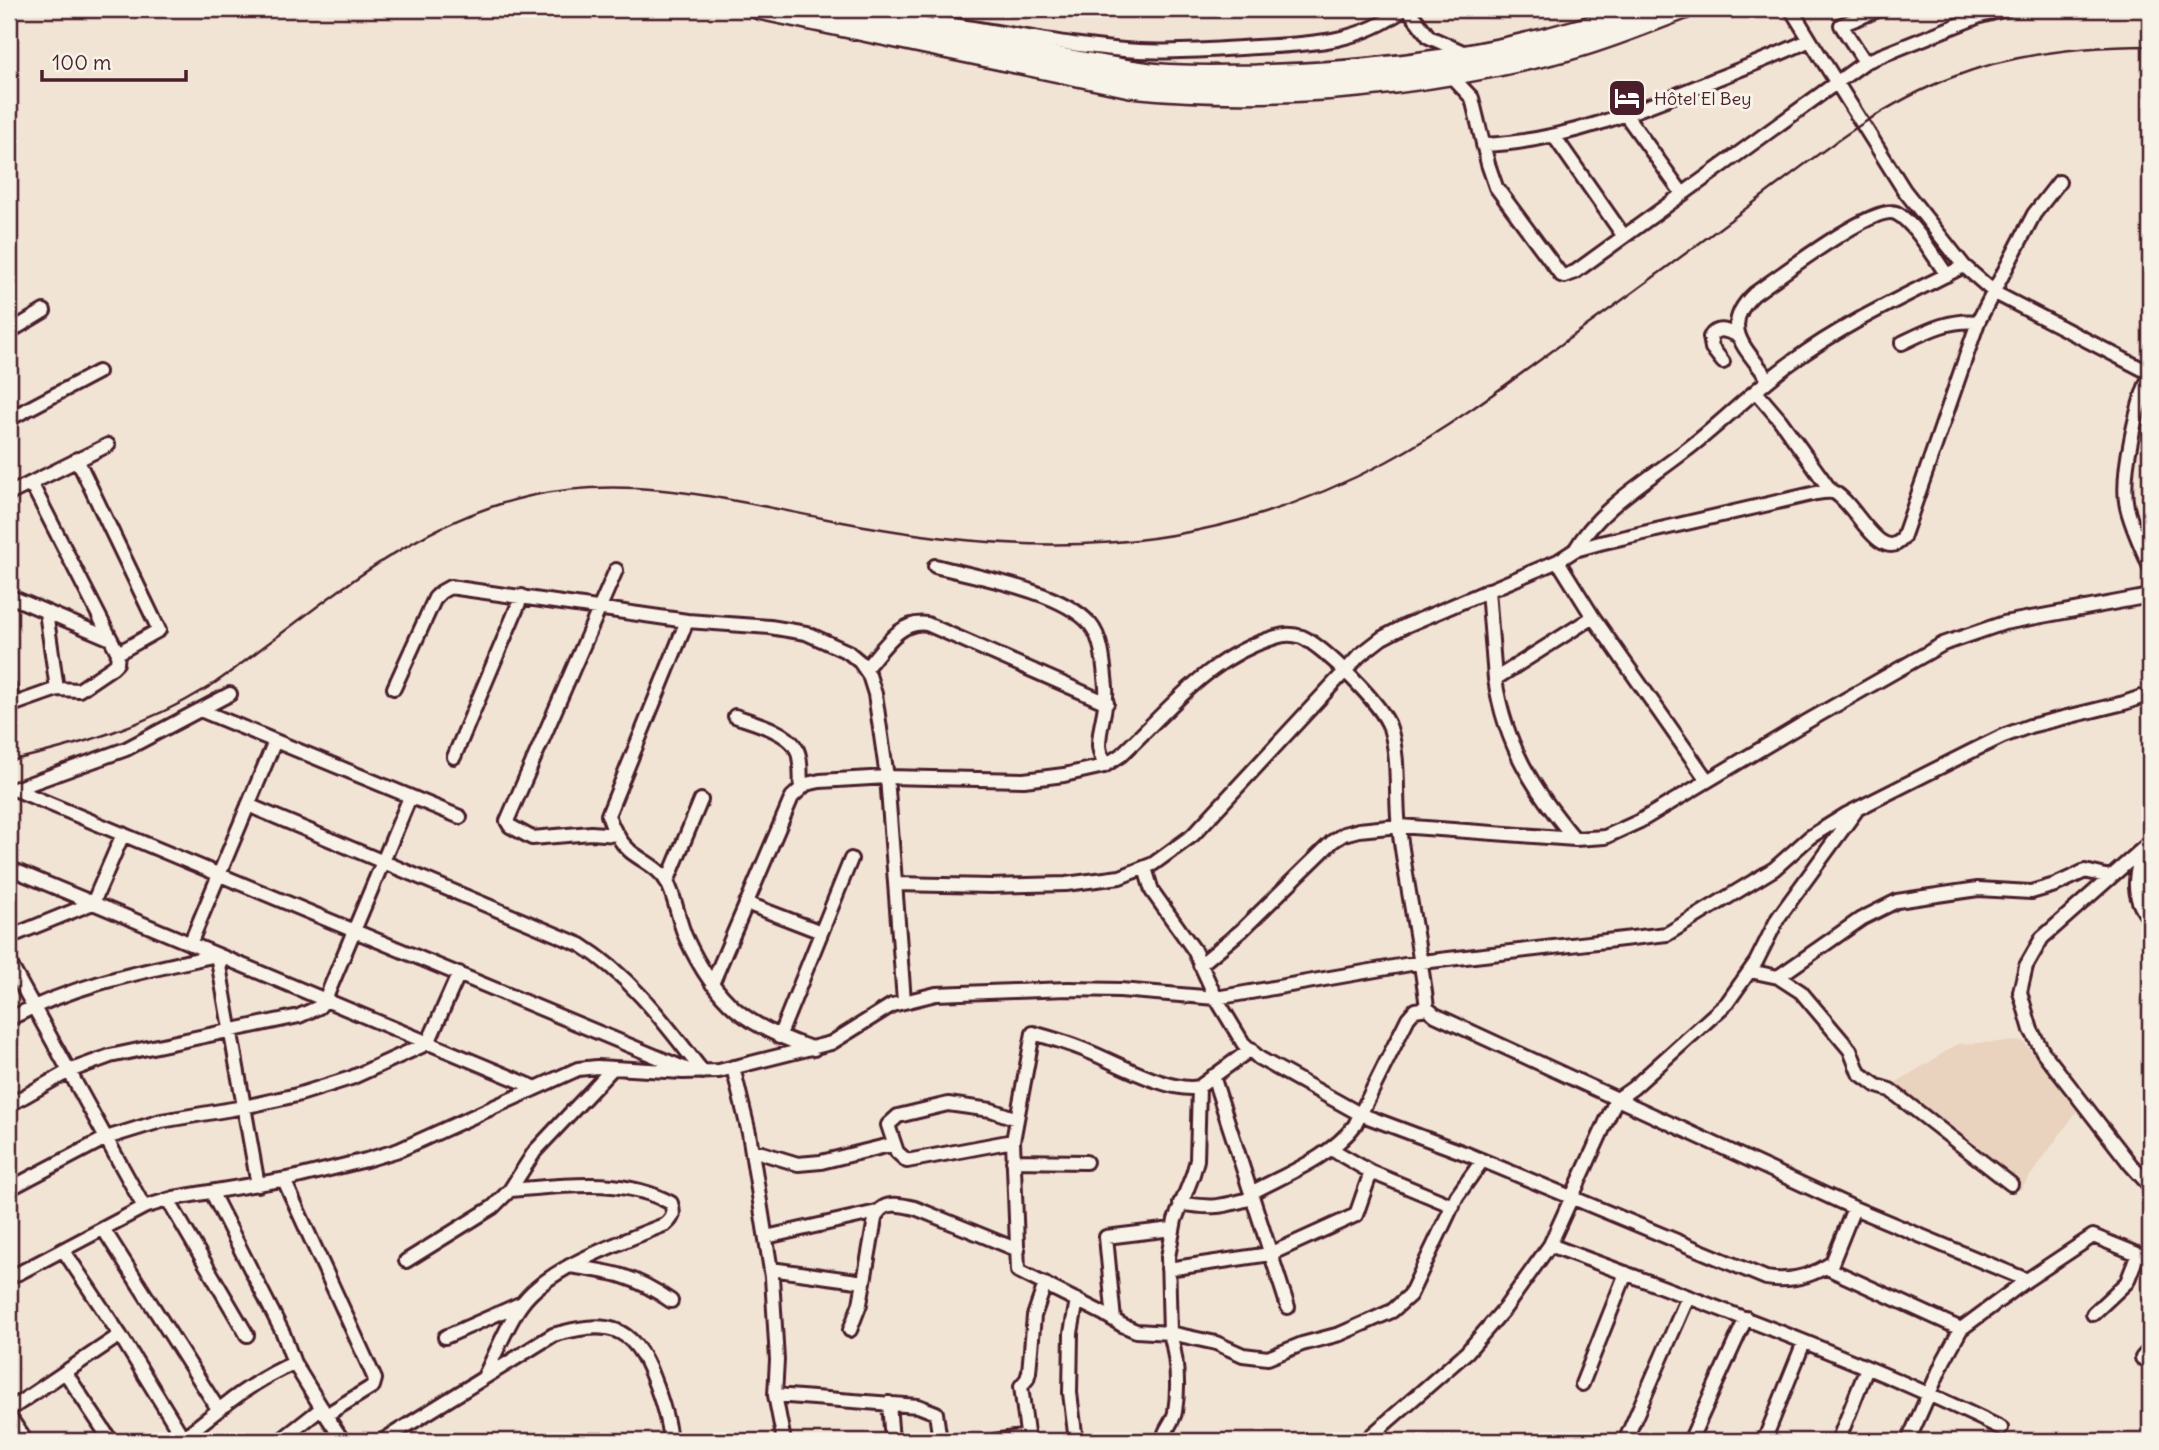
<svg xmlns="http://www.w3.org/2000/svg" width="2159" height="1450" font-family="Delius,sans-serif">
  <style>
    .built { fill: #e9d2be }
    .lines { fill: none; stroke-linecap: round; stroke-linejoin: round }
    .minor-casing { stroke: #4a1f2b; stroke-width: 18 }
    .highway-casing { stroke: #4a1f2b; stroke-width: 24 }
    .minor { stroke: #f7f3e8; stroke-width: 12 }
    .highway { stroke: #f7f3e8; stroke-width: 19 }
    .rail { stroke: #4a1f2b; stroke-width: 2.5 }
    .labels { text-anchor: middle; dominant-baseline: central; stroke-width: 6; stroke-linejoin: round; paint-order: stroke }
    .poi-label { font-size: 18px; fill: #4a1f2b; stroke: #f7f3e8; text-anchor: start }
  </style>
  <rect width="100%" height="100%" fill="#f1e4d5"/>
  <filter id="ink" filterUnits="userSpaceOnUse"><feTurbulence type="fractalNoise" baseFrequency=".0143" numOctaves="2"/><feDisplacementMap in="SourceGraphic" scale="14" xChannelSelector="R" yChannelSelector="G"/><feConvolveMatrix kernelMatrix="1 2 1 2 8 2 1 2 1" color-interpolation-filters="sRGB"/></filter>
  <g filter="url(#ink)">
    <path class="built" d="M2023,1041L2077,1111L2020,1190L1892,1085L1958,1044Z"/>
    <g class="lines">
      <defs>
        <path id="minor" d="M1408,9L1429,37L1465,53
          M1791,9L1810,40
          M938,23C1005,32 1072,47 1139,51C1178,53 1218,49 1257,47C1310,44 1360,43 1404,9
          M1865,62L1841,25L1881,9
          M1450,75L1472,98L1488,164L1496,187L1561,275L1564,276L1575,272L1865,62L1980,16L2007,9
          M1625,114L1682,193
          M1554,136L1623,235
          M1483,145C1562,142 1638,111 1711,81C1744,68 1778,55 1810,40L1904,190L1964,266L1995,293L2150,373
          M9,332L44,311
          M1902,343C1927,331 1949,319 1978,322
          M1723,362L1712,348L1710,337C1717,326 1727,331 1737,335
          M2150,375C2137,404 2120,476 2127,507C2132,528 2142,548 2150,567
          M1769,380C1747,349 1718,328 1754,294C1776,279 1873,204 1896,213C1913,221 1935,258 1947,275
          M1756,392L1780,420L1831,491
          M9,419L98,372
          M31,483L118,653L159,630L77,459
          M9,494L108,445
          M1575,550C1599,508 1648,480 1685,451C1722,423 1754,389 1792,362C1845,323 1905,296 1964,266
          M935,566C977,577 1062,591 1090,624C1103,639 1104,668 1106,687C1108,707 1099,725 1099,745C1099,752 1103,759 1104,766
          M616,570L507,821L510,826L532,838L591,833L618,835
          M1488,590L1495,679
          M9,596L111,639
          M46,612L57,689
          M687,621L608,815C612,828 620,842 630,851C642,861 660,868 667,882C676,899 678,920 686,938C716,1003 747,1027 814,1049
          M865,669C882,651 899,619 927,624L1107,703
          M9,687L13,704
          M394,688L435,598L441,592L450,587L687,621L770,627L806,633L848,652L860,662L869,675L875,694L887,777L904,1001
          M9,706L57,689L79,690L113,667L117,663L118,653
          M200,710L460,817
          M735,716C752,722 787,731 796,748C802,758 800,776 801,788
          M454,757L522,596
          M1707,780L1593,617L1558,561L1575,550L1600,543L1816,493C1822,492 1828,491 1833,492C1854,500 1880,566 1903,538L1978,322L2034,214L2059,182
          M14,789L686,1069
          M12,790L126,749L230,694
          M248,805L581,945C632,977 667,1026 703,1072
          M1575,839C1533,789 1505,745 1495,679L1593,617
          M2147,845L2042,938L2026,966L2020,992L2031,1030L2043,1052L2131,1165L2150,1186
          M2144,851C2133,875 2132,899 2150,919
          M9,868L534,1087
          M1145,868L1152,891L1194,950L1216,998L1243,1043L1259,1058L1360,1114L1467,1154L1766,1278C1789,1282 1812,1276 1832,1263L1854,1208
          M667,882L701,800
          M895,884L991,886L1066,884L1120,877L1153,864L1193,835L1360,655L1382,638L1405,626L1558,561
          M746,903L821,932
          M9,937L93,903L123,834
          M190,944L275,741
          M9,962L144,1207
          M1200,965L1242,930L1333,841L1344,834L1359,830L1399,826L1575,839L1605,837L1640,821L1801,725L1943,644L2004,623L2150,596
          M1750,971L1778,977L1801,992L1850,1050L1859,1073L1877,1086L1890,1090L2011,1184
          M1778,977L1861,919L1897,901L1978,889L2031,892L2055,885L2085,871L2110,877
          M712,984L792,797L806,784L820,781L887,777L1024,780L1064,775L1104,766L1121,755C1170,709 1208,657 1276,637C1284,634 1293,634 1302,637C1324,647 1383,705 1390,728C1400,760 1395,795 1399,828C1407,888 1420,948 1427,1008L1435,1015L1854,1208L2027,1280
          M9,1019C75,984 145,971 217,955L258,1185
          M779,1037L851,859
          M733,1067L749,1133L772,1277L777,1360L775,1395L784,1441
          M1213,1076L1288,1307
          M1199,1087L1197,1160L1193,1174L1175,1220L1168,1257L1170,1333L1136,1331L1122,1325L1104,1314L1018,1271L1013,1141L1033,1033C1051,1038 1068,1043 1085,1050C1113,1061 1171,1094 1199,1087L1251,1049
          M9,1105L69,1071L110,1056L299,1016L319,1007L325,1000L410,797
          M1013,1141L907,1161L897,1152L888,1125L898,1116L948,1104L991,1110L1017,1119
          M1331,1149L1371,1172L1453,1206
          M752,1150L798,1164L821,1162L894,1144
          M1013,1161L1086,1162
          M9,1189L106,1138L161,1121L244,1107L297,1095L351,1078L428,1043L459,973
          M212,1193L283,1333L294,1363L326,1415L373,1386L375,1379L284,1180
          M1251,1193C1286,1174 1330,1158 1355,1125L1408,1018L1415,1010L1427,1008
          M168,1200L247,1335
          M1180,1203C1212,1209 1221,1207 1252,1198
          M104,1230L218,1409
          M766,1237L877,1212
          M1550,1245C1702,1302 1855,1357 2001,1428
          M64,1251L120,1335L185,1441
          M406,1261L493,1207L510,1190L535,1151L613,1068
          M569,1266C612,1272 634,1275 671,1301
          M1825,1267L1961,1329
          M771,1269L864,1282
          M1168,1269L1270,1254L1356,1215L1371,1172
          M9,1276L19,1273L144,1207L174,1198L293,1178L366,1160L399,1150L578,1069L597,1067L683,1072L719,1071L831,1043L892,1005L936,994L1068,989L1120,990L1216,998L1422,962L1667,934L1774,869L1810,837L1847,814L1974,750L2003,736L2030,726L2124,703L2150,694
          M2093,1314L2127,1282L2138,1254
          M1114,1320L1106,1237L1172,1229
          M850,1330L860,1304L875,1219C881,1200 899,1204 915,1208L1018,1250
          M445,1337L522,1303
          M2142,1358L2150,1349
          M65,1372L111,1441
          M484,1377C496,1354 506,1326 521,1305C547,1267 625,1241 666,1224C674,1217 674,1213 671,1203C621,1176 563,1186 510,1190
          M1582,1384L1626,1273
          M775,1395L918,1406L936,1413L940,1441
          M889,1403L892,1441
          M9,1410L120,1335
          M326,1415L343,1441
          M9,1416L26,1441
          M183,1438C217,1411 253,1380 294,1363
          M280,1441L322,1408
          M382,1441L553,1335C606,1320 633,1323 653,1378C661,1398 668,1420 670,1441
          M994,1441L1027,1436
          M1028,1441L1021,1386L1027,1379L1029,1372L1034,1316L1045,1284
          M1076,1441L1070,1393L1071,1333L1077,1300
          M1168,1441L1165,1433C1168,1426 1174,1419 1175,1412C1179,1386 1177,1359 1170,1333L1216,1343L1243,1355L1268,1358L1302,1344L1340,1334L1392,1311L1410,1295L1457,1196L1482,1161
          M1365,1441L1467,1352L1505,1308L1550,1245L1616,1100L1633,1088L1727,1003L1756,962L1778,918L1856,811
          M1625,1441L1688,1297
          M1690,1441L1746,1318
          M1764,1441L1804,1342
          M1838,1441L1867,1368
          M1908,1441L1944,1360L1961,1329L2027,1280L2093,1236L2150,1259"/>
        <path id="highway" d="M759,9L1130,87C1277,102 1426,86 1568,50C1607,40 1646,23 1684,9
          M838,9C941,31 1045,59 1150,73C1184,77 1221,75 1256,75C1387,72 1518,54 1642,9"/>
      </defs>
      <use href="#minor" class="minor-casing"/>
      <use href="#highway" class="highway-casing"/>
      <use href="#minor" class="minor"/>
      <use href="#highway" class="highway"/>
      <path class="rail" d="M9,761C79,745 145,726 207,688C231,673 252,655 274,639C353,579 431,518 530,496C630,474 725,499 822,518C1026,559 1198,561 1386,462C1449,428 1506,385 1563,343C1624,299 1684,255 1744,210C1810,161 1875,106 1953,77C2015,53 2084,46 2150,46"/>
    </g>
  </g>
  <defs>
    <symbol id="hotel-square" viewBox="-11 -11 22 22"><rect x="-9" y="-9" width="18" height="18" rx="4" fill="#4a1f2b" stroke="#f7f3e8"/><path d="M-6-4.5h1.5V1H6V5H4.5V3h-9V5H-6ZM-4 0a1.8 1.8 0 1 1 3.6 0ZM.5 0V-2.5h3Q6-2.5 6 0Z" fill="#fff"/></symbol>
  </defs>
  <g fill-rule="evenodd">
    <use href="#hotel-square" x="1605" y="76" width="44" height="44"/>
  </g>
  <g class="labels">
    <g class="poi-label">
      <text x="1654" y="98">Hôtel El Bey</text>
    </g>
  </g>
  <rect width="2159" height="1450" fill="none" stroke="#f7f3e8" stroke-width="35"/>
  <rect x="18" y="18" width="2124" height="1415" fill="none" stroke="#4a1f2b" stroke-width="2.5" filter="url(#ink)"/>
  <path d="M42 70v10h144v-10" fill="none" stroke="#4a1f2b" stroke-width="3.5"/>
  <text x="52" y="70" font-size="21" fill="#4a1f2b" stroke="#f7f3e8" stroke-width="5" paint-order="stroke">100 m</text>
</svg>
